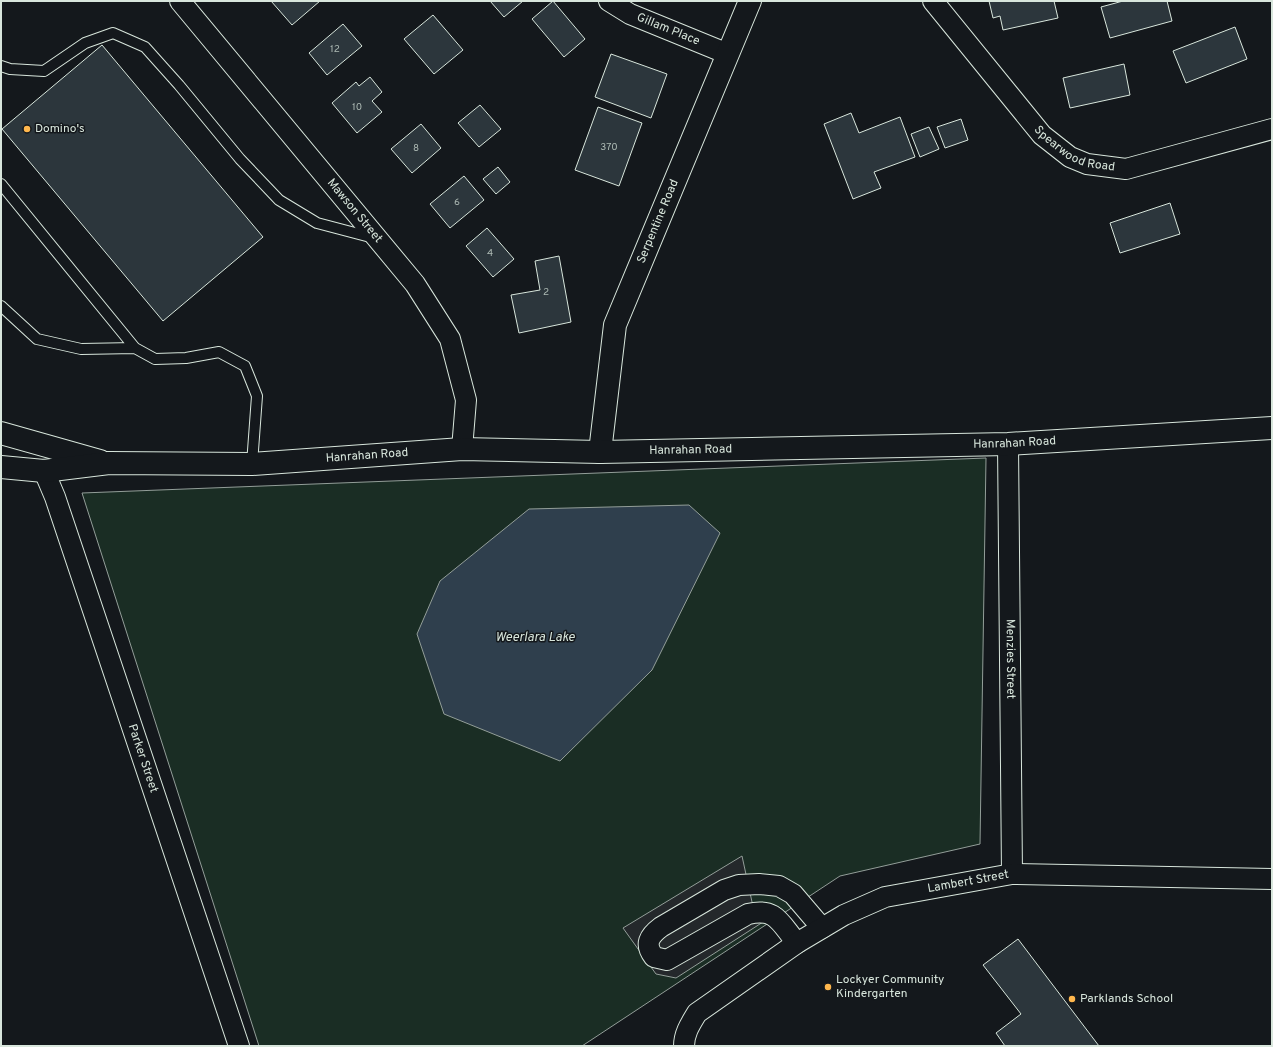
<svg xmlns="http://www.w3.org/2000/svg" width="1273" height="1047" font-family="Overpass,sans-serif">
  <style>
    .green { fill: #1a2d24; stroke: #939e99 }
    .parking { fill: #24282b; stroke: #939e99 }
    .water { fill: #2f3f4d; stroke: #939e99 }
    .building { fill: #2c363c; stroke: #d8e6dc }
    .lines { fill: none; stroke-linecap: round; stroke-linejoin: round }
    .lane-casing { stroke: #d8e6dc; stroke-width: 12 }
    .street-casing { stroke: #d8e6dc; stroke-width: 22 }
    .secondary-casing { stroke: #d8e6dc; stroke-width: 24 }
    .lane { stroke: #14181c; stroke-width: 10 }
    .street { stroke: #14181c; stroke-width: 20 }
    .secondary { stroke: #14181c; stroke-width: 22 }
    .poi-dot { fill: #ffb74d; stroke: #14181c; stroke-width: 1.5 }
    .labels { text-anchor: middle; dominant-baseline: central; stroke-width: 3; stroke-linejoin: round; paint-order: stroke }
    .number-label { font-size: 10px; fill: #adbab4 }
    .street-label { font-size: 12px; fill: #d8e6dc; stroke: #14181c }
    .poi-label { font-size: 12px; fill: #d8e6dc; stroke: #14181c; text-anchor: start }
    .water-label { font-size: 13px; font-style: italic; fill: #d8e6dc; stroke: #14181c }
  </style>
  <rect width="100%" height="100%" fill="#14181c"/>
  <path class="green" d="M986,458L980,844L840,876L582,1046H259L82,493Z"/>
  <path class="parking" d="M742,856L752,902L763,922L676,978L656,974L623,928Z"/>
  <path class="water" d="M689,505L720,533L652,670L560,761L444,714L417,634L440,581L529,509Z"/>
  <path class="building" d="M271,1H320L292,25Z
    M490,1H523L504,17Z
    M553,1L585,39L564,57L532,19Z
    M989,1H1054L1058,18L1003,30L1000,16L993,18Z
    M1123,1H1167L1172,21L1110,38L1101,7Z
    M433,15L463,50L434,74L404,39Z
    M343,24L362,46L327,75L309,53Z
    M1235,27L1247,59L1186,83L1173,51Z
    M102,45L263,237L163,321L2,129Z
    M611,54L667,74L651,118L595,97Z
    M1124,64L1130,95L1070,108L1063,78Z
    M370,77L382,92L372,101L382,112L357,133L332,103L356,82L359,86Z
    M480,105L501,129L479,147L458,123Z
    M598,107L642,123L619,186L575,170Z
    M851,113L859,133L900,117L915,157L874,172L881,188L853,199L824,124Z
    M961,119L968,140L945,148L937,127Z
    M421,124L441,148L412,173L391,149Z
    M929,127L939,149L920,157L911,134Z
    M498,167L510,182L496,194L483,179Z
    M464,176L484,200L450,228L430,204Z
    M1170,203L1180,234L1120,253L1110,223Z
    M487,228L514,259L493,277L466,246Z
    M559,256L571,322L519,333L511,295L540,290L535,261Z
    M1018,939L1099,1046H1005L996,1033L1021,1014L983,965Z"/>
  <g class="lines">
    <defs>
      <path id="lane" d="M1,66L10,69L44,71L85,43L113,33L145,47L179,85L240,159L279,200L317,223L374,238
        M1,184L135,348L155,359L186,358L219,352L245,366L257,396L252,464
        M1,306L37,339L81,349L135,348"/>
      <g id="street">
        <path id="s1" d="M180,1L415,284L450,339L466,400L462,449"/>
        <path id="s2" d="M609,1L630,14L728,54"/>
        <path id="s3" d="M933,1L1042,135L1070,157L1087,164L1126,169L1272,129"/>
        <path id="s4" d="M1008,444L1012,874"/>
        <path id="s5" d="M44,471L55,497L239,1046"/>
        <path d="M797,943C780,923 776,907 748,914L667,960L654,957C644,944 649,936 661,927L724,890L739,885L759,884L779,886L793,894L822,928"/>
        <path id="s6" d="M684,1046C684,1033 691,1023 697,1013L797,943L844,915L885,897L1012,874L1272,879"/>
      </g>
      <g id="secondary">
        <path d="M1,433L100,461"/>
        <path id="s7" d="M600,452L615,325L750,1"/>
        <path id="s8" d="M1,467L44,471L109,463L252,464L462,449L600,452L1008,444L1272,428"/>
      </g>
    </defs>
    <use href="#lane" class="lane-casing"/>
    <use href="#street" class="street-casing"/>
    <use href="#secondary" class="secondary-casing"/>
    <use href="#lane" class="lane"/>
    <use href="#street" class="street"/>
    <use href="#secondary" class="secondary"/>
  </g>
  <g class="poi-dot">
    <circle cx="27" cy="129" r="4"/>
    <circle cx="828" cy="987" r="4"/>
    <circle cx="1072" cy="999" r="4"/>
  </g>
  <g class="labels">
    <g class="number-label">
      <text x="335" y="49">12</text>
      <text x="357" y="107">10</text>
      <text x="609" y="147">370</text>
      <text x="416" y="148">8</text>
      <text x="457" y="202">6</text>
      <text x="490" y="253">4</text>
      <text x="546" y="292">2</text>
    </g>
    <g class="street-label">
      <text stroke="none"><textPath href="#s2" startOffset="66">Gillam Place</textPath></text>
      <text stroke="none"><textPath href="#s3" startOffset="209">Spearwood Road</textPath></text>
      <text stroke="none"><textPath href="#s1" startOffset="273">Mawson Street</textPath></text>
      <text stroke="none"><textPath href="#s7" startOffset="240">Serpentine Road</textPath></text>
      <text stroke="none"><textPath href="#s8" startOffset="1015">Hanrahan Road</textPath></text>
      <text stroke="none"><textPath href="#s8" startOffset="691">Hanrahan Road</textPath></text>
      <text stroke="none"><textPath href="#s8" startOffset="367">Hanrahan Road</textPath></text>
      <text stroke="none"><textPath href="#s4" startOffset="215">Menzies Street</textPath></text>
      <text stroke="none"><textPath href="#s5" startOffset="304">Parker Street</textPath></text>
      <text stroke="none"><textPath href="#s6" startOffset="342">Lambert Street</textPath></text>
    </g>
    <g class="poi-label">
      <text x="35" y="129">Domino's</text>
      <text x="836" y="980">Lockyer Community<tspan x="836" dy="14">Kindergarten</tspan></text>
      <text x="1080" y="999">Parklands School</text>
    </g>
    <g class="water-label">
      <text x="535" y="638">Weerlara Lake</text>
    </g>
  </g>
  <rect width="1273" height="1047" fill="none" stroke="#d8e6dc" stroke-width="4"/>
</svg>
